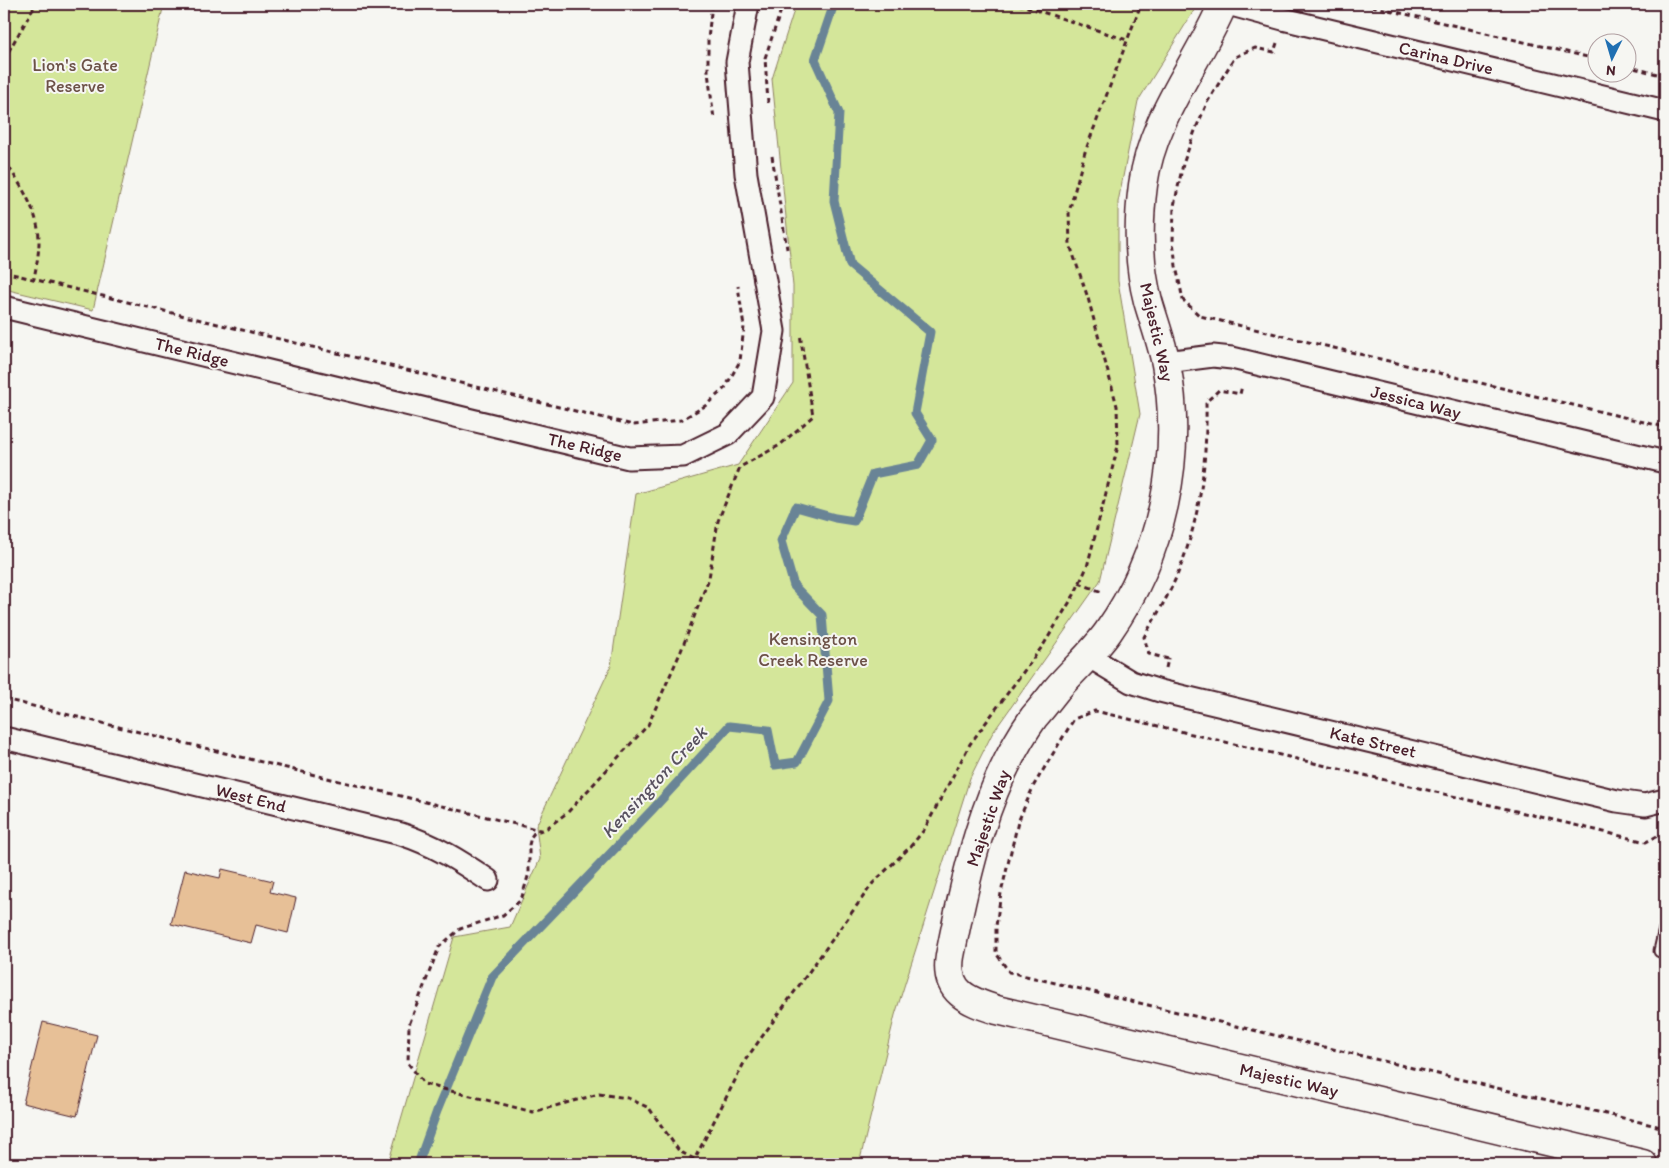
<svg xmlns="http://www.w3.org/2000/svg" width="1669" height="1168" font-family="Itim,sans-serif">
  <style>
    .green { fill: #d4e69a; stroke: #8f8262 }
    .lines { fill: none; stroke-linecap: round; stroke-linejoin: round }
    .stream { stroke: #698496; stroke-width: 9 }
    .building { fill: #e7c097; stroke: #4a1f2b }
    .lane-casing { stroke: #4a1f2b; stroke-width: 15 }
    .street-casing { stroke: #4a1f2b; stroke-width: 25 }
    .secondary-casing { stroke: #4a1f2b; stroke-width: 31 }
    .path { stroke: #4a1f2b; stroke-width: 3; stroke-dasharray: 5 4; stroke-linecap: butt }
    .lane { stroke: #f6f6f2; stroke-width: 11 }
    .street { stroke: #f6f6f2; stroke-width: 21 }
    .secondary { stroke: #f6f6f2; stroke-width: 28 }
    .labels { text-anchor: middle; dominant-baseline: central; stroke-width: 4; stroke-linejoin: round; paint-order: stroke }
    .street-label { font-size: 18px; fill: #4a1f2b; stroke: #f6f6f2 }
    .park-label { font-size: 18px; fill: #6c5147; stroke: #f6f6f2 }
    .water-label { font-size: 19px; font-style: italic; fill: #595260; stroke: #f6f6f2 }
  </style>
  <rect width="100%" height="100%" fill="#f6f6f2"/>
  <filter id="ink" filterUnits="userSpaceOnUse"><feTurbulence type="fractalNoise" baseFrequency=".02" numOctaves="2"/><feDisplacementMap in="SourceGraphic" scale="10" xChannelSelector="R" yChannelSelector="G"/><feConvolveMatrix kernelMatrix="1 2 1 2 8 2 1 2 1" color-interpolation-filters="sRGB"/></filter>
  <g filter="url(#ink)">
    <path class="green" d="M4,4H164L93,310L4,289Z
      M796,4H1198L1138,101L1118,202V281L1140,414L1100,581L992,734L970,778L895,1015L859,1164H388L454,937L510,927L540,859L536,826L611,666L636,494L738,465L793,383V286L772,79Z"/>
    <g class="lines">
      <path class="stream" d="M418,1164L437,1111L492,977L652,810L729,726L768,730L775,765L797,762L829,701L822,615L794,586L781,541L796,507L835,518L854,521L873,474L918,465L932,440L915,413L930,332L850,265L834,201L839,113L815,60L834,4"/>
    </g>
    <path class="building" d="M222,869L273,881L270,892L296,898L288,933L256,925L251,943L171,924L185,870L220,878Z
      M43,1022L97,1035L77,1116L23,1103Z"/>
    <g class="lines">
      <defs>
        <path id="lane" d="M1660,951L1665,929"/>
        <path id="street" d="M1228,4L1283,19L1665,111
          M4,307L629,458L683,456L728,434L763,397L774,331L746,174L737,62L748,4
          M1166,362L1213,356L1232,358L1665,462
          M1088,656L1131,682L1160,691L1617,801L1645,805L1665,800
          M4,738L401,834C435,845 460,861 488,880"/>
        <path id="secondary" d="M1223,4C1197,65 1152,117 1143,185C1138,223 1138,263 1148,301C1154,322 1162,343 1166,364C1184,457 1162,555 1108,632C1093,653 1073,670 1056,690C1049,699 1042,708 1034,717C985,786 966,874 950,956C944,992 968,1001 997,1010L1643,1164"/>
      </defs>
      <use href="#lane" class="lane-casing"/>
      <use href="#street" class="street-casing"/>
      <use href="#secondary" class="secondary-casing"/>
      <path class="path" d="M712,4L708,39V72L714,119
        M1018,4L1127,40
        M1363,4L1596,59
        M1277,43L1274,52L1255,48L1235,57L1208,101L1196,128L1183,164L1174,206L1173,241L1176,266L1183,300L1200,316L1665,427
        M4,59L36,4
        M1626,66L1665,76
        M768,103L765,58L783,4
        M772,156L787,249
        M4,160C20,184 39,211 39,241C39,254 36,267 34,279
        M4,272L633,425L681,420L705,406L725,388L740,361L744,327L738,286
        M1079,583L1102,592
        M1166,668L1168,659L1149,654L1144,637C1156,616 1169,595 1178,573C1201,516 1207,462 1206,402L1219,390L1240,394L1242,386
        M4,699L540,830
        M1665,832L1646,842L1095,711L1074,719L1034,785L1018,822L1001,893L996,926V953L1009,972L1665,1128
        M694,1159L679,1151L649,1108L628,1098L599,1094L533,1112L424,1084L408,1063L409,1025L439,947L460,929L503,915L521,900L529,873V845L531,837L534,833L547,828L568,812L648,725L681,651L709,578L718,521L740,467L780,445L813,416L800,334
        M692,1164L746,1059L873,883L910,847L924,830L970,744L1044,644L1074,595L1087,567L1118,446L1117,406L1088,298L1070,245L1069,212L1085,152L1141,4"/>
      <use href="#lane" class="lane"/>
      <use href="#street" class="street"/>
      <use href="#secondary" class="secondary"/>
    </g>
  </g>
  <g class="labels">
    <g class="street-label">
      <text transform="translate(1446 58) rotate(13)">Carina Drive</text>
      <text transform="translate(1157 332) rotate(77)">Majestic Way</text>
      <text transform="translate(192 352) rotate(14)">The Ridge</text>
      <text transform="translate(1416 402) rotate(14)">Jessica Way</text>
      <text transform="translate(585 447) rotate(13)">The Ridge</text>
      <text transform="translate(1373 742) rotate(13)">Kate Street</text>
      <text transform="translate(251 798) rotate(14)">West End</text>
      <text transform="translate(988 818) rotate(-71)">Majestic Way</text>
      <text transform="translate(1289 1080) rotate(13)">Majestic Way</text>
    </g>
    <g class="park-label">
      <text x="75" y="65">Lion's Gate<tspan x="75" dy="21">Reserve</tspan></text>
      <text x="813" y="639">Kensington<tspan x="813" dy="21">Creek Reserve</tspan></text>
    </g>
    <g class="water-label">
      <text transform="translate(654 782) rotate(-47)">Kensington Creek</text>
    </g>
  </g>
  <rect width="1669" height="1168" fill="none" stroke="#f6f6f2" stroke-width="20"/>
  <rect x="10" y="10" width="1649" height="1148" fill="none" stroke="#4a1f2b" stroke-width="2" filter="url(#ink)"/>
  <g transform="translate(1612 58) rotate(185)"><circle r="24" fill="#f6f6f2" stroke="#b1a0a2"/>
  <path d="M0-4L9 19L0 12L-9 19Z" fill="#1f6fb2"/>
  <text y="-8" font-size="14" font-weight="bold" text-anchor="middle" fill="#4a1f2b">N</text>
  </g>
</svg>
